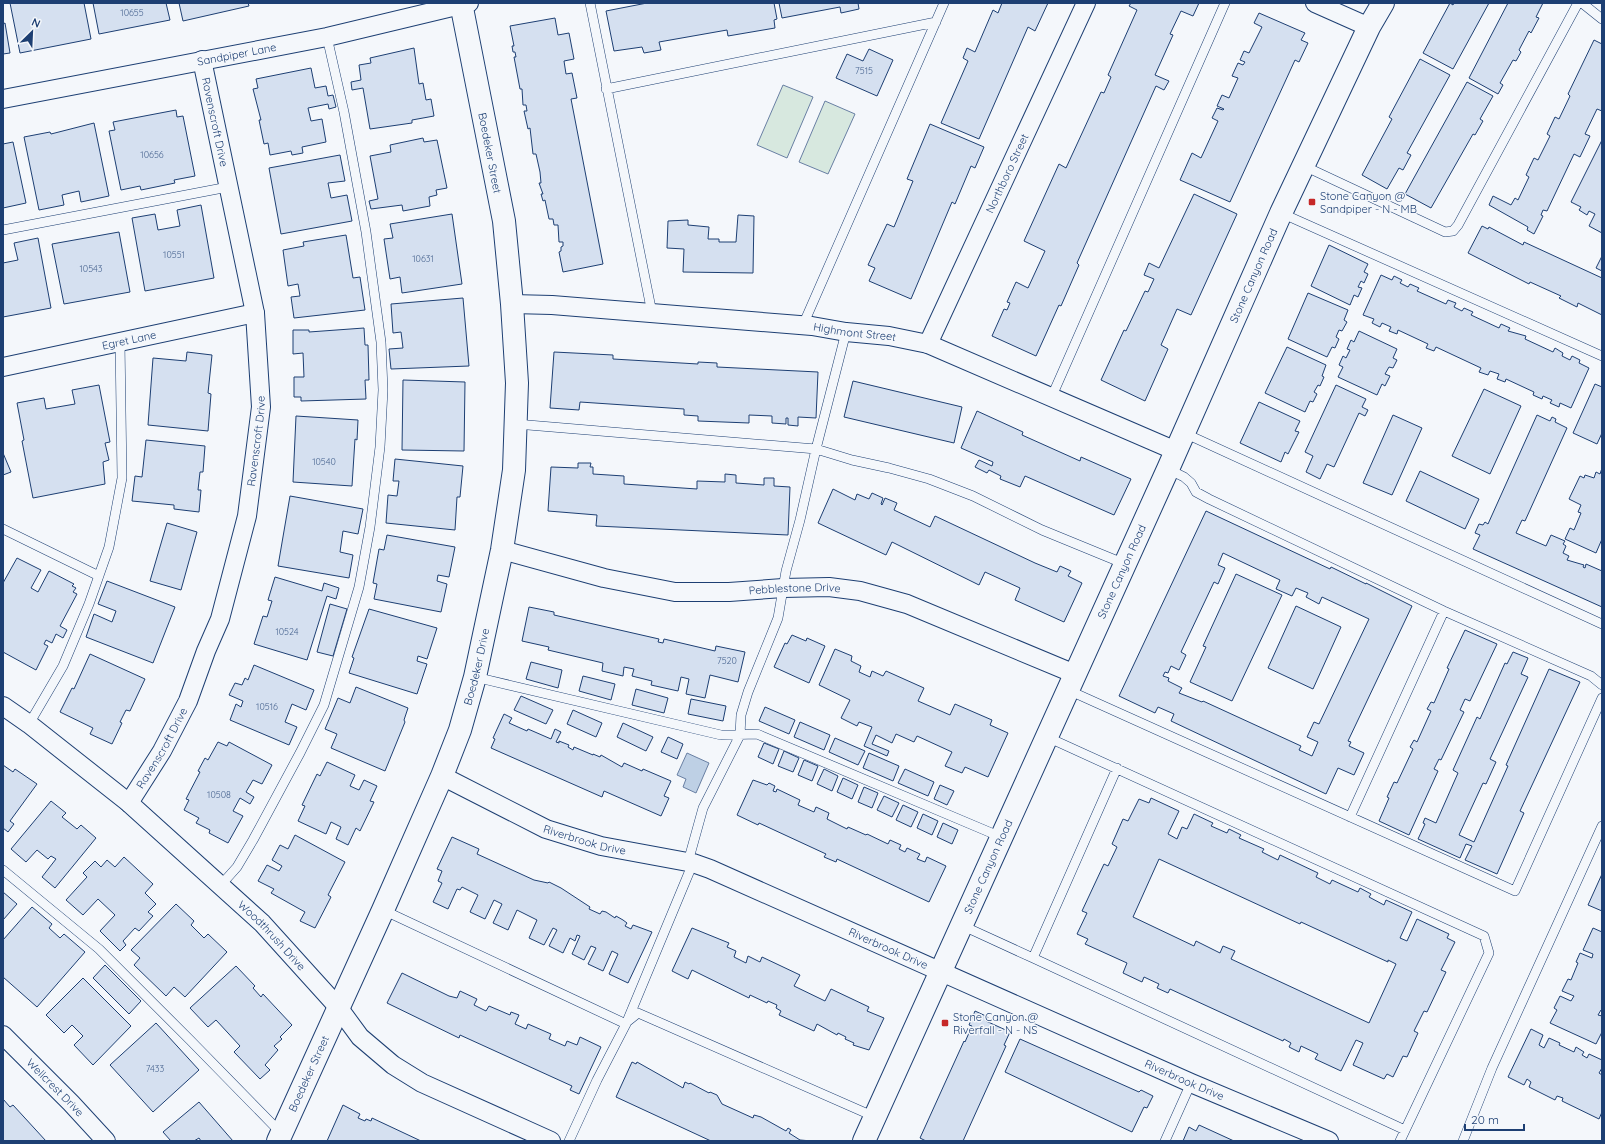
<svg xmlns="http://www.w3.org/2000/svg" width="1605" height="1144" font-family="Quicksand,sans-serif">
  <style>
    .green { fill: #d7e8df; stroke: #687fa3 }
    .water { fill: #bed0e5; stroke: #687fa3 }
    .building { fill: #d5e0f0; stroke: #1d3f73; fill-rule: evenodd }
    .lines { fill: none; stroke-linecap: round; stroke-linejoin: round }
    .lane-casing { stroke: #1d3f73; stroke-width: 10 }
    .street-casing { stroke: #1d3f73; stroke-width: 20 }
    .secondary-casing { stroke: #1d3f73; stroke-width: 24 }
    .lane { stroke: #f4f7fb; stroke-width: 9 }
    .street { stroke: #f4f7fb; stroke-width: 18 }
    .secondary { stroke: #f4f7fb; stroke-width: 22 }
    .poi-dot { fill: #c62828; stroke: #f4f7fb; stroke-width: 1.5 }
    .labels { text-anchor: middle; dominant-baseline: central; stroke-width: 3; stroke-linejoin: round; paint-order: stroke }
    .number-label { font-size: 9px; fill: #4b6792 }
    .street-label { font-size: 11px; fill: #1d3f73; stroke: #f4f7fb }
    .poi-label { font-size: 11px; fill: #1d3f73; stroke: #f4f7fb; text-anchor: start }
  </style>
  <rect width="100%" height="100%" fill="#f4f7fb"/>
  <path class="green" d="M783,85L813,97L787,158L757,145Z
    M825,101L855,114L828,174L799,162Z"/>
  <path class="water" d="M687,753L709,763L696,793L683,787L686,779L677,775Z"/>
  <path class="building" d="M10,3H84L91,39L20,53Z
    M93,3H166L170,20L99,34Z
    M179,3H248L249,6L183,21Z
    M647,3H774L777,19L774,20L775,28L728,36L727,30L659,42L661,50L644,53L642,47L614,51L606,11Z
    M779,3H858L859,9L841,13L840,7L782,18Z
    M1002,3H1048L1035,31L1028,27L979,139L941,123L968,61L963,58L967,48L975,52L993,10L998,13Z
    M1131,3H1199L1193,16L1181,11L1170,34L1173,35L1155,75L1169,81L1164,90L1156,86L1077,263L1079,265L1061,306L1059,305L1036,356L992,336L1004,309L1007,310L1010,303L1007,302L1016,282L1028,288L1045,251L1024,241L1059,164L1066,168L1101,92L1104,93L1111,77L1108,75L1137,10L1129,6Z
    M1450,3L1453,5L1454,3H1489L1453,69L1423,53Z
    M1508,3H1543L1536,17L1539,18L1531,33L1529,31L1519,50L1521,52L1516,61L1513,60L1500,83L1503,85L1498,94L1469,78Z
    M1259,13L1305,33L1301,40L1308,43L1299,62L1295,60L1230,202L1180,180L1192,153L1201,158L1218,121L1212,118L1217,108L1223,110L1224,109L1217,106L1222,95L1229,98L1238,78L1232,76L1238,63L1243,65L1245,62L1240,60L1244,51L1249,53L1262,27L1254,23Z
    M555,18L558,35L569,33L574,59L564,61L566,74L572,73L577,98L571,99L603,264L563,272L559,252L561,251V247L563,246V242H559L558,225H554L553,219H549L545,200L543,201L541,194H543L539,183H541L540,172L536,154H533L530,128L528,129L524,111H527L526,105H523L522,89H520L514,57H516L515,52H513L512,46H514L510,26Z
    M5,23L10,53L3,54V24Z
    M1594,40L1602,44V111L1597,109L1585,134L1590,136L1580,157L1574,154L1547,211L1543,210L1541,215L1543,216L1534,234L1527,230L1528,227L1489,205L1493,196L1511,205L1515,198L1518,200L1529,177L1526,175L1534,158L1538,160L1550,136L1547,134L1555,117L1559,119L1570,96L1568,94Z
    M414,48L419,84L423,83L426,100L431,99L434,116L412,120V123L370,129L363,88L352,90L351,82L361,80L359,65L371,63L370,58Z
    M869,49L893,60L877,96L836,78L847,54L863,61Z
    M1420,59L1450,75L1407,153L1411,155L1403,170L1399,168L1387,189L1362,175L1392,119L1389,117Z
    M311,68L315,88L326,86L328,96L333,95L336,107L329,109L328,104L308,108L311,121L322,119L326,142L302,147L303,153L292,155L291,151L270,155L268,143L264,144L259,120H261L253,89L258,88L256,79Z
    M1467,82L1493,96L1480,119L1483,121L1475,135L1473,134L1431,208L1405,194Z
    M176,110L177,117L183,116L195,176L174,180L175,183L141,190L140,186L121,190L109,131L115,130L113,122Z
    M94,123L109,196L81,202L79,191L62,195L64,205L39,210L24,137L50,132L51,134Z
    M930,124L984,147L975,168L971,166L955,204L952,202L911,299L869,281L875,268L868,265L887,224L894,227L913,181L907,179Z
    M423,138L424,142L437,140L447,188L436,190L437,195L429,197L430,206L403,211L402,205L371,209L369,201L378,199L370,156L391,152L390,145Z
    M1602,140V233L1589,226L1595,214L1589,211L1587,215L1579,210L1581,207L1571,202Z
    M13,142L26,203L3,208V144Z
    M340,155L345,181L328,183L331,198L347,195L352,221L281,234L269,168Z
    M1194,194L1237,214L1191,315L1177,309L1161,345L1168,349L1145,401L1101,380L1124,330L1126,331L1145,291L1148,292L1154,279L1144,275L1149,263L1159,268Z
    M201,205L214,278L145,291L132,218L155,214L158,230L180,226L177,210Z
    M452,214L462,284L402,293L400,277L390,279L384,239L393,238L390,224Z
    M738,215L754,216L753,273L683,272L684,249L667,248L668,221L688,220V225L709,227L708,239H719V242H736Z
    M1482,226L1488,229L1489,227L1523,245L1524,242L1602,278V315L1578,303L1577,307L1559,298L1561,296L1530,282L1529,284L1468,253Z
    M119,232L130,292L64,304L52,244Z
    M346,235L353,278L360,277L365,310L294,318L291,297L300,296L298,284L288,286L283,250L304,246L303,242Z
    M38,238L51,308L3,317V263L18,260L14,243Z
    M1329,245L1368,264L1364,272L1368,274L1364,283L1361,281L1358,287L1362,288L1358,297L1354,295L1350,305L1311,286Z
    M1602,256V271L1596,268Z
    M1381,275L1392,280L1394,276L1402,280L1400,283L1408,287L1410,284L1419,288L1417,291L1446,304L1448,300L1456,303L1454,307L1462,311L1464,308L1473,312L1471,315L1499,328L1501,324L1510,328L1508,331L1526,336L1525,339L1553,352L1555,348L1563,353L1562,356L1570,360L1572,356L1580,360L1579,363L1589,368L1571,408L1560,403L1559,407L1550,403L1552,400L1543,396L1542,399L1533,395L1534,392L1506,379L1505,382L1497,379L1499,374L1490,371L1488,375L1479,372L1481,368L1436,347L1434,351L1426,348L1428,344L1398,330L1397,334L1389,331L1391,327L1382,323L1380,327L1372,323L1374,319L1363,315Z
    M1308,293L1348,310L1344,320L1347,322L1342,331L1339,330L1336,337L1339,339L1335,348L1332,347L1327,357L1288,339Z
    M463,298L469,366L391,369L389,349L403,348L401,332L393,333L391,304Z
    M364,328L365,345H368L369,380H365L366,399L301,401V397H294V377H304L303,353L293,354V330H309V332Z
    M1359,331L1397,349L1393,358L1397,360L1393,368L1389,367L1385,374L1390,376L1385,386L1382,384L1377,395L1338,377L1343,367L1339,365L1343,356L1346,358L1350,350L1347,349L1351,340L1354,342Z
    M1287,347L1326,365L1322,376L1324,377L1320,386L1318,385L1314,392L1317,394L1313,402L1310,401L1305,412L1265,393Z
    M187,352L212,355L208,393L211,394L208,431L148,425L153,358L186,361Z
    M554,352L613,355V359L698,364V362L717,363V367L818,372L816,418L798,417V426L788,425V418H786V424L772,423V416L749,415V423L698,421V416L684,415V409L580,402L579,410L550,408Z
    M403,380L465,382L464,451L402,450Z
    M853,381L962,407L954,443L844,417Z
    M1595,384L1602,387V433L1597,444L1573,433Z
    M99,385L110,442L105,443L109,460L103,462L105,484L33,498L22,441L24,440L17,403L44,398L46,409L75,404L72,390Z
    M1336,385L1366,399L1362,407L1368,410L1365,416L1359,413L1334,467L1327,464L1320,479L1306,472L1313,456L1305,452Z
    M1484,389L1521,406L1490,474L1452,456Z
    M1259,402L1300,421L1295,431L1299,432L1288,454L1285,452L1281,462L1240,443Z
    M977,411L1023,432L1022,435L1080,461L1081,457L1131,479L1114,515L1025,476L1020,487L1000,479L1001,476L989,470L987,473L975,467L979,460L992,466L993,462L961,448Z
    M1393,415L1422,428L1392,495L1363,483Z
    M1537,415L1550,421L1552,417L1556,419L1555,422L1567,428L1525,521L1522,520L1516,533L1546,546L1551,535L1565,541L1563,544L1566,546L1563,553L1569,556L1567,560L1584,565L1583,567L1585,568L1586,564L1602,571V607L1473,549L1480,535L1475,533L1479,524L1483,525L1485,522L1488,524Z
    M296,416L358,420L357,440L355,439L352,486L293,482Z
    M146,440L205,446L203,472H200L198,490H201L199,512L174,509V505L132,501L135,476L142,477Z
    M3,453L11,472L3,475Z
    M395,459L463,466L460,497H457L455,530L386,523L388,495L397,496L399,481H393Z
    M578,463H591L590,467H593V474L624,476V484L697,489V481L725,482V474L736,475V483L764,485V478H774V486L790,487L788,535L596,526L597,515L548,511L551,467L578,468Z
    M1602,468V539L1596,553L1565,539L1570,528L1574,530L1581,513L1578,512L1581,505L1569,499L1580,476L1584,478L1585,475L1594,478L1596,472L1600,474Z
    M1420,471L1479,499L1465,529L1406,501Z
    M833,489L855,500L857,494L869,499L872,493L883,498L881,504L882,505L885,498L897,503L894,510L930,527L935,516L1035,563L1057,572L1060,566L1071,571L1068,576L1082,583L1064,622L1015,600L1020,588L985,572L979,585L892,542L886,555L818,523Z
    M290,496L363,509L358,534L343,531L340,552L353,555L349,578L278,566Z
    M1206,511L1330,569L1331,567L1366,584V583L1412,606L1348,741L1351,742L1349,746L1364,753L1354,775L1338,768L1326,794L1171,721L1174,714L1158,707L1155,713L1119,696ZM1223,553L1280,580L1276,589L1292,596L1296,588L1308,593L1306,597L1319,604L1322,597L1369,619L1319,724L1314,722L1307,737L1318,742L1312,756L1299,750L1301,746L1203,701L1202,702L1179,693L1182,688L1168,681L1169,678L1163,676L1165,672L1168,673L1171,666L1179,670L1186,655L1181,652L1214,582L1218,584L1225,568L1218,565Z
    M167,523L197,532L181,590L150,581Z
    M387,535L455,547L449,577L438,575L437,581L447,584L441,612L374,599L377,584L373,583L379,549L384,550Z
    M17,558L41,570L31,588L38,592L49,571L74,584L72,586L76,588L73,592L77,594L60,626L67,630L63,638L56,634L52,643L46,640L44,644L48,646L36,670L3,652V583Z
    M1236,574L1282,595L1232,701L1190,682L1206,647L1203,646Z
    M275,577L322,591L324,583L339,588L336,599L327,596L307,660L254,644L263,616L267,617L272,601L268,600Z
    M107,581L175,607L153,663L86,637L94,614L112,622L116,611L98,604Z
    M330,604L347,609L333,656L317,652Z
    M1296,606L1341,627L1313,689L1268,668Z
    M529,607L554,612V615L659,639L658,642L663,643L664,639L715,651L716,646L745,652L738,682L710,675L705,698L686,694L689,679L681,677L678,691L651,685L652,681L632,676L634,669L624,667L623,676L602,671L603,663L548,650L549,647L522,641Z
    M369,609L437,628L427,659L418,656L417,661L427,664L417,694L349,673L354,658L352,657Z
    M1465,630L1497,644L1470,701L1465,699L1460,710L1464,712L1441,760L1439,759L1434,769L1438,771L1409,835L1379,821L1389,798L1387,797L1394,782L1397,783L1413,749L1410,747L1414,740L1417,742L1431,711L1427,709L1431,702L1434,703L1449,669L1447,668Z
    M792,635L806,641L807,638L825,646L809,683L774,667L785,643L787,644Z
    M835,649L852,656L851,661L861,666L859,672L870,677L872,671L883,676L886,671L924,688L918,701L950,715L955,704L992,720L990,725L1008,733L988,777L965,767L962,773L945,766L952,752L917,736L914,742L896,734L892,743L876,735L872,744L889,751L887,756L864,746L872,727L859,722L857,726L841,718L850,700L819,685Z
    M1513,652L1528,658L1521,674L1528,677L1490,759L1496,762L1486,784L1483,783L1459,835L1474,842L1508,766L1506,765L1549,669L1580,682L1520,811L1524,813L1497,874L1465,860L1472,846L1466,844L1460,858L1418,839L1425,824L1423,823L1425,818L1436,823L1458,773L1453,770L1477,717L1480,719L1505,663L1507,664Z
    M90,654L145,679L130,711L126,710L120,722L122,723L112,744L90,734L93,728L60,712L72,688L74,689Z
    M531,662L562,670L558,688L526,679Z
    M254,665L314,690L306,710L292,704L285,722L297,727L289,745L230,720L236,704L241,707L243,701L229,695L235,683L242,685L245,678L248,680Z
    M583,676L615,684L611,700L579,691Z
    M356,687L408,708L404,720L405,722L385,771L331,748L337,734L325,729L338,698L350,703Z
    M636,689L668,698L664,713L632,705Z
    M521,696L553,710L546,724L514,710Z
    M691,699L726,706L723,721L688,714Z
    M765,707L795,720L789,734L759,721Z
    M573,710L602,723L596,737L567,724Z
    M504,714L512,718L509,723L527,731L528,729L551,739L555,729L561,732L556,742L559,743V741L569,745L568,747L573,750L574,747L593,755V754L600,757L601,755L622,767L624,763L642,771L643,769L671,781L664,796L669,798L661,816L604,791L602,797L491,748L495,739L493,738Z
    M800,722L830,735L824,750L794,737Z
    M623,723L653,737L646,751L617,737Z
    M668,737L683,744L677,759L661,752Z
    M835,738L865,751L858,765L829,752Z
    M218,742L227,746L229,742L272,765L262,784L253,780L246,792L254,797L250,804L240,798L233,811L243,816L228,843L209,833L210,830L196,823L199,818L184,810L189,800L186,799L200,772L198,771L205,758L208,760Z
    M764,743L779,749L773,764L758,757Z
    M784,751L799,758L793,772L778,766Z
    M869,753L899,766L893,781L863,768Z
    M804,760L818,766L812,781L798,775Z
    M327,762L355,775L350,786L359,790L364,780L377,786L370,801L374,802L360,831L356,828L348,845L336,839L341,827L331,822L326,834L298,821L305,806L302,805L317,774L320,776Z
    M3,765L13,772L15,769L37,784L10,821L14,824L8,832L3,828Z
    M824,769L838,776L832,791L817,784Z
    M905,769L934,782L928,796L898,783Z
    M843,778L858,785L852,799L837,792Z
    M753,780L767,785L769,783L775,786L773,791L776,792L777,789L800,800L798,805L814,812L816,807L829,813L827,819L847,829L848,827L866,835L867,834L888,844L890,840L901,845L899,849L905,852L907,848L920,854L917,859L925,862L927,857L946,866L929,902L837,859L836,862L824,857L826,854L759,823L758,825L737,815Z
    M940,785L954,791L947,805L934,799Z
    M864,787L878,793L872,808L858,802Z
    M884,796L899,803L892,817L877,810Z
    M1151,798L1179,811L1168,834L1177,839L1182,827L1187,829L1194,814L1213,823L1211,826L1227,833L1229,829L1241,835L1239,838L1264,849L1262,852L1278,860L1280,855L1318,873L1316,877L1330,884L1332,880L1358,892L1360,888L1371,894L1369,897L1384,905L1386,900L1412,912L1400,938L1407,941L1417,919L1449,934L1447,938L1455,942L1441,970L1446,972L1427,1012L1424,1011L1414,1031L1418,1033L1407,1057L1403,1056L1393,1077L1387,1074L1384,1079L1353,1065L1363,1043L1356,1040L1341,1071L1315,1059L1318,1054L1301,1046L1299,1052L1289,1047L1291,1043L1284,1039L1283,1041L1170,989L1168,993L1157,988L1159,984L1144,977L1142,982L1123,973L1127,963L1085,944L1088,939L1077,934L1087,913L1082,911L1104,864L1108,866L1117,847L1112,844L1123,819L1128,821L1139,799L1149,803ZM1159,859L1300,924L1301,922L1388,962V960L1396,964L1369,1023L1231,959L1235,951L1223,946L1220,953L1196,941L1194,946L1133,917Z
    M51,801L66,813L62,817L77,829L81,825L96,838L55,888L42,877L56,859L51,856L48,859L37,850L26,862L11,849Z
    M903,805L918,812L911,827L896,820Z
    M923,814L938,821L932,835L917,828Z
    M943,823L958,830L952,844L937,837Z
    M295,835L345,862L328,895L331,897L315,928L300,921L305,912L271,893L274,889L258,881L267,865L279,871L282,866L272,860L280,845L288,849Z
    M452,837L479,849L477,854L534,880L548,883L549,882L561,888L590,907L589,909L600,914L602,911L606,912L615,918L616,916L623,920L627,923L625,926L631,929L633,925L652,932L628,983L609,974L618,954L612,951L603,971L588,964L596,948L591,946L584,960L572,954L580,936L577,935L575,941L570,938L563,953L549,946L557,930L553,928L544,945L529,938L537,920L517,910L508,930L493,923L502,904L494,900L485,919L470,912L478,895L462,887L460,890L457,889L448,909L433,902L442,883L438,881L442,871L437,869Z
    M124,857L153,884L145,893L156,904L148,912L153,916L139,931L135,928L123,941L126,945L120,951L100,931L115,915L98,899L83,915L66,900L87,877L83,873L95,861L101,867L107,860L115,867Z
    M1602,874V911L1588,905Z
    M3,892L17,904L3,920Z
    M176,904L194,921L191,925L204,938L208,934L227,952L185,997L174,987L166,996L134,965L140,958L131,950Z
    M32,907L52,924L49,928L60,938L64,934L85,952L37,1007L3,977V940Z
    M692,928L729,943L727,947L736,951L734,957L746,963L748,956L760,962L762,957L800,975L794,986L825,1001L831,989L869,1007L867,1011L884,1018L869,1050L853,1045L854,1043L845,1039L846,1037L838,1033L837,1035L817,1024L814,1031L779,1015L781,1011L776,1008L777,1005L768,1001L767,1003L750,995L749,998L692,970L688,979L672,971Z
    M1593,928L1602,932V1010H1601L1598,1015L1602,1016V1032L1596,1044L1550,1023L1557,1010L1554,1008L1560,996L1571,1001L1574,996L1562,991L1568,979L1571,980L1578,963L1576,962L1580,953L1592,958L1593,954L1583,950Z
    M105,965L141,1001L129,1014L93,978Z
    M236,966L255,986L253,988L261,997L263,994L292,1025L280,1037L282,1039L274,1046L278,1050L265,1065L270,1070L260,1079L234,1052L240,1046L216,1020L208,1027L190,1008Z
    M402,973L449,996L457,998L460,991L477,999L474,1005L486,1011L489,1006L510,1015L511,1012L519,1015L515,1024L526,1029L528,1024L551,1034L549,1039L565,1046L567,1041L577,1045L580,1037L601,1047L579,1094L570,1090L572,1086L460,1035L459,1038L387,1003Z
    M83,978L131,1026L93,1065L74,1045L83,1036L72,1025L64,1033L46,1015Z
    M975,1011L988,1017L986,1021L1010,1032L1004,1045L1006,1046L963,1141H926L920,1138L964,1041L965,1042L972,1026L969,1025Z
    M156,1023L199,1070L153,1112L110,1065Z
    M1531,1029L1543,1035L1539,1045L1544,1048L1549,1038L1560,1043L1559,1045L1574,1052L1576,1047L1584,1052L1582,1055L1587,1058L1589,1054L1602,1060V1068L1599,1073L1602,1075V1112L1599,1119L1562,1101L1563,1098L1557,1096L1555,1100L1529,1087L1531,1082L1527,1079L1524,1085L1508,1077Z
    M1020,1039L1139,1092L1141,1090L1153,1096L1147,1108L1144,1107L1132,1132L1005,1072Z
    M632,1062L636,1064L637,1062L683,1088L685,1082L689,1084L690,1083L709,1093L710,1092L717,1095L722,1104L753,1118L754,1115L761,1117L786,1131L788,1128L791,1130L789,1133L800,1140L812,1141H711L616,1097Z
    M3,1099L10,1107L13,1105L46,1141H3Z
    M199,1102L233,1141H201L199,1138L194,1141H171L163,1132Z
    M343,1105L360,1114L358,1118L365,1121L366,1119L371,1121L372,1118L421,1141H327Z
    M1199,1125L1234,1141H1183L1189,1127L1196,1131Z"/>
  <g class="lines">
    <defs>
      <path id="lane" d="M590,3L652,313
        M1582,3L1602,19
        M606,89L936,22
        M1304,166L1445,232L1453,231L1458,225L1578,3
        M1281,213L1602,356
        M3,230L228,187
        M803,325L944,3
        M1052,396L1225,3
        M516,424L816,449L852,460L889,468L929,479L973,496L1042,530L1125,564
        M1184,433L1602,624
        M1168,469L1184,477L1191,483L1196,492L1209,499L1444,611L1591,676L1602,685
        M3,529L99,576
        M475,677L721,735L757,734L1001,837
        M1068,690L1515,891L1602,698
        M29,724L63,666L89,604L109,547L122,478L120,342
        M1047,737L1484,936L1489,953L1400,1141
        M1350,817L1444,611
        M688,862L703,808L740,735L741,715L748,692L778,618L786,571L800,520L816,449L846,332
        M3,870L99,949L190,1040L281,1133
        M220,886L237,867L253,840L300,753L324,705L359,587L370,527L380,447L383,390L381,342L366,232L344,112L327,37
        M383,910L626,1024
        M961,925L1033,958L1117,768
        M1033,958L1405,1130
        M628,1021L638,1013L875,1117
        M569,1141L597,1080L626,1024L693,863
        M1165,1141L1191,1083
        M1463,1141L1492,1068L1602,826"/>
      <g id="street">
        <path d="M1315,3L1369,27"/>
        <path id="s1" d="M3,99L327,37L469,3"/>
        <path id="s2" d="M512,304L552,305L812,326L846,332L889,336L928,344L1176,451"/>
        <path id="s3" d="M928,344L1086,3"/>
        <path id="s4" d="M3,367L255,313"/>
        <path id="s5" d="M502,550L604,578L675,592H729L783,588L829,587L860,591L907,604L1075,674"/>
        <path id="s6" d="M3,706L29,724L129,803L262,923L338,1007L360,1037L393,1065L422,1083L551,1141"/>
        <path id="s7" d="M442,776L546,829L601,846L693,863L710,869L1191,1083L1329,1141"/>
        <path id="s8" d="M129,803L162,751L188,701L206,651L220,619L247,516L261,407L255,313L202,60"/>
        <path id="s9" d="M3,1035L71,1103L106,1141"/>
      </g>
      <g id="secondary">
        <path id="s10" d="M278,1141L383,910L442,776L460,730L475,677L502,550L514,470L517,383L512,304L504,221L461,3"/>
        <path id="s11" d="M864,1141L1168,469L1281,213L1369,27L1383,3"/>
      </g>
    </defs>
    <use href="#lane" class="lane-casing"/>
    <use href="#street" class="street-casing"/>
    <use href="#secondary" class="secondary-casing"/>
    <use href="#lane" class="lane"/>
    <use href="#street" class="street"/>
    <use href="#secondary" class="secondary"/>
  </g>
  <g class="poi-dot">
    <rect x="1308" y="198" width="8" height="8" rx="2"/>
    <rect x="941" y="1019" width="8" height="8" rx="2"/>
  </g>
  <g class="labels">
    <g class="number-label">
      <text x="132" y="12">10655</text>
      <text x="864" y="70">7515</text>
      <text x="152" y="154">10656</text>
      <text x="174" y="254">10551</text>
      <text x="423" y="258">10631</text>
      <text x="91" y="268">10543</text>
      <text x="324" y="461">10540</text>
      <text x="287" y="631">10524</text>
      <text x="727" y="660">7520</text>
      <text x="267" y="706">10516</text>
      <text x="219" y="794">10508</text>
      <text x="155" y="1068">7433</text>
    </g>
    <g class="street-label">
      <text stroke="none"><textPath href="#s1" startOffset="238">Sandpiper Lane</textPath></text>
      <text transform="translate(215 122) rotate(78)">Ravenscroft Drive</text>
      <text transform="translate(490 153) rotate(79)">Boedeker Street</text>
      <text stroke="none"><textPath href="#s3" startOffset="188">Northboro Street</textPath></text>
      <text stroke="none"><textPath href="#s11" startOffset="949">Stone Canyon Road</textPath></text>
      <text stroke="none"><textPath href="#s2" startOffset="344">Highmont Street</textPath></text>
      <text stroke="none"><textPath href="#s4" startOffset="129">Egret Lane</textPath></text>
      <text stroke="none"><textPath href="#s8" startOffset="388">Ravenscroft Drive</textPath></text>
      <text stroke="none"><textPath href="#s11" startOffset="625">Stone Canyon Road</textPath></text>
      <text stroke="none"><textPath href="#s5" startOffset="298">Pebblestone Drive</textPath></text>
      <text stroke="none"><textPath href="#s10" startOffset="515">Boedeker Drive</textPath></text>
      <text stroke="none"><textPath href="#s8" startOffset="64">Ravenscroft Drive</textPath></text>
      <text stroke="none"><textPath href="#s7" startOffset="157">Riverbrook Drive</textPath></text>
      <text stroke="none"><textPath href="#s11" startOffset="301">Stone Canyon Road</textPath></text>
      <text stroke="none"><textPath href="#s6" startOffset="354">Woodthrush Drive</textPath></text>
      <text stroke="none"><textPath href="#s7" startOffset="481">Riverbrook Drive</textPath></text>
      <text stroke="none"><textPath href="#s10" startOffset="74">Boedeker Street</textPath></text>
      <text stroke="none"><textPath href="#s7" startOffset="805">Riverbrook Drive</textPath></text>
      <text stroke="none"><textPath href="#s9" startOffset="74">Wellcrest Drive</textPath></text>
    </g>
    <g class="poi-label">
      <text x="1320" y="196">Stone Canyon @<tspan x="1320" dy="13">Sandpiper - N - MB</tspan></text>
      <text x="953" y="1017">Stone Canyon @<tspan x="953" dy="13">Riverfall - N - NS</tspan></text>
    </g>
  </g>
  <rect width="1605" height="1144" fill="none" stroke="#1d3f73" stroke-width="8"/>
  <g transform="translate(32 32) rotate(24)" stroke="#f4f7fb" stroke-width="3" paint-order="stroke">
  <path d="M0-3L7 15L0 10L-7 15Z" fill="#1d3f73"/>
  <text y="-6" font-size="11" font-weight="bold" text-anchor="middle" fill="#1d3f73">N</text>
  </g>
  <path d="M1465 1124v6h59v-6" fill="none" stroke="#1d3f73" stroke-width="2"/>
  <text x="1471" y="1124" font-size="12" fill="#1d3f73" stroke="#f4f7fb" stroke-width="3" paint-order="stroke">20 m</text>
</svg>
